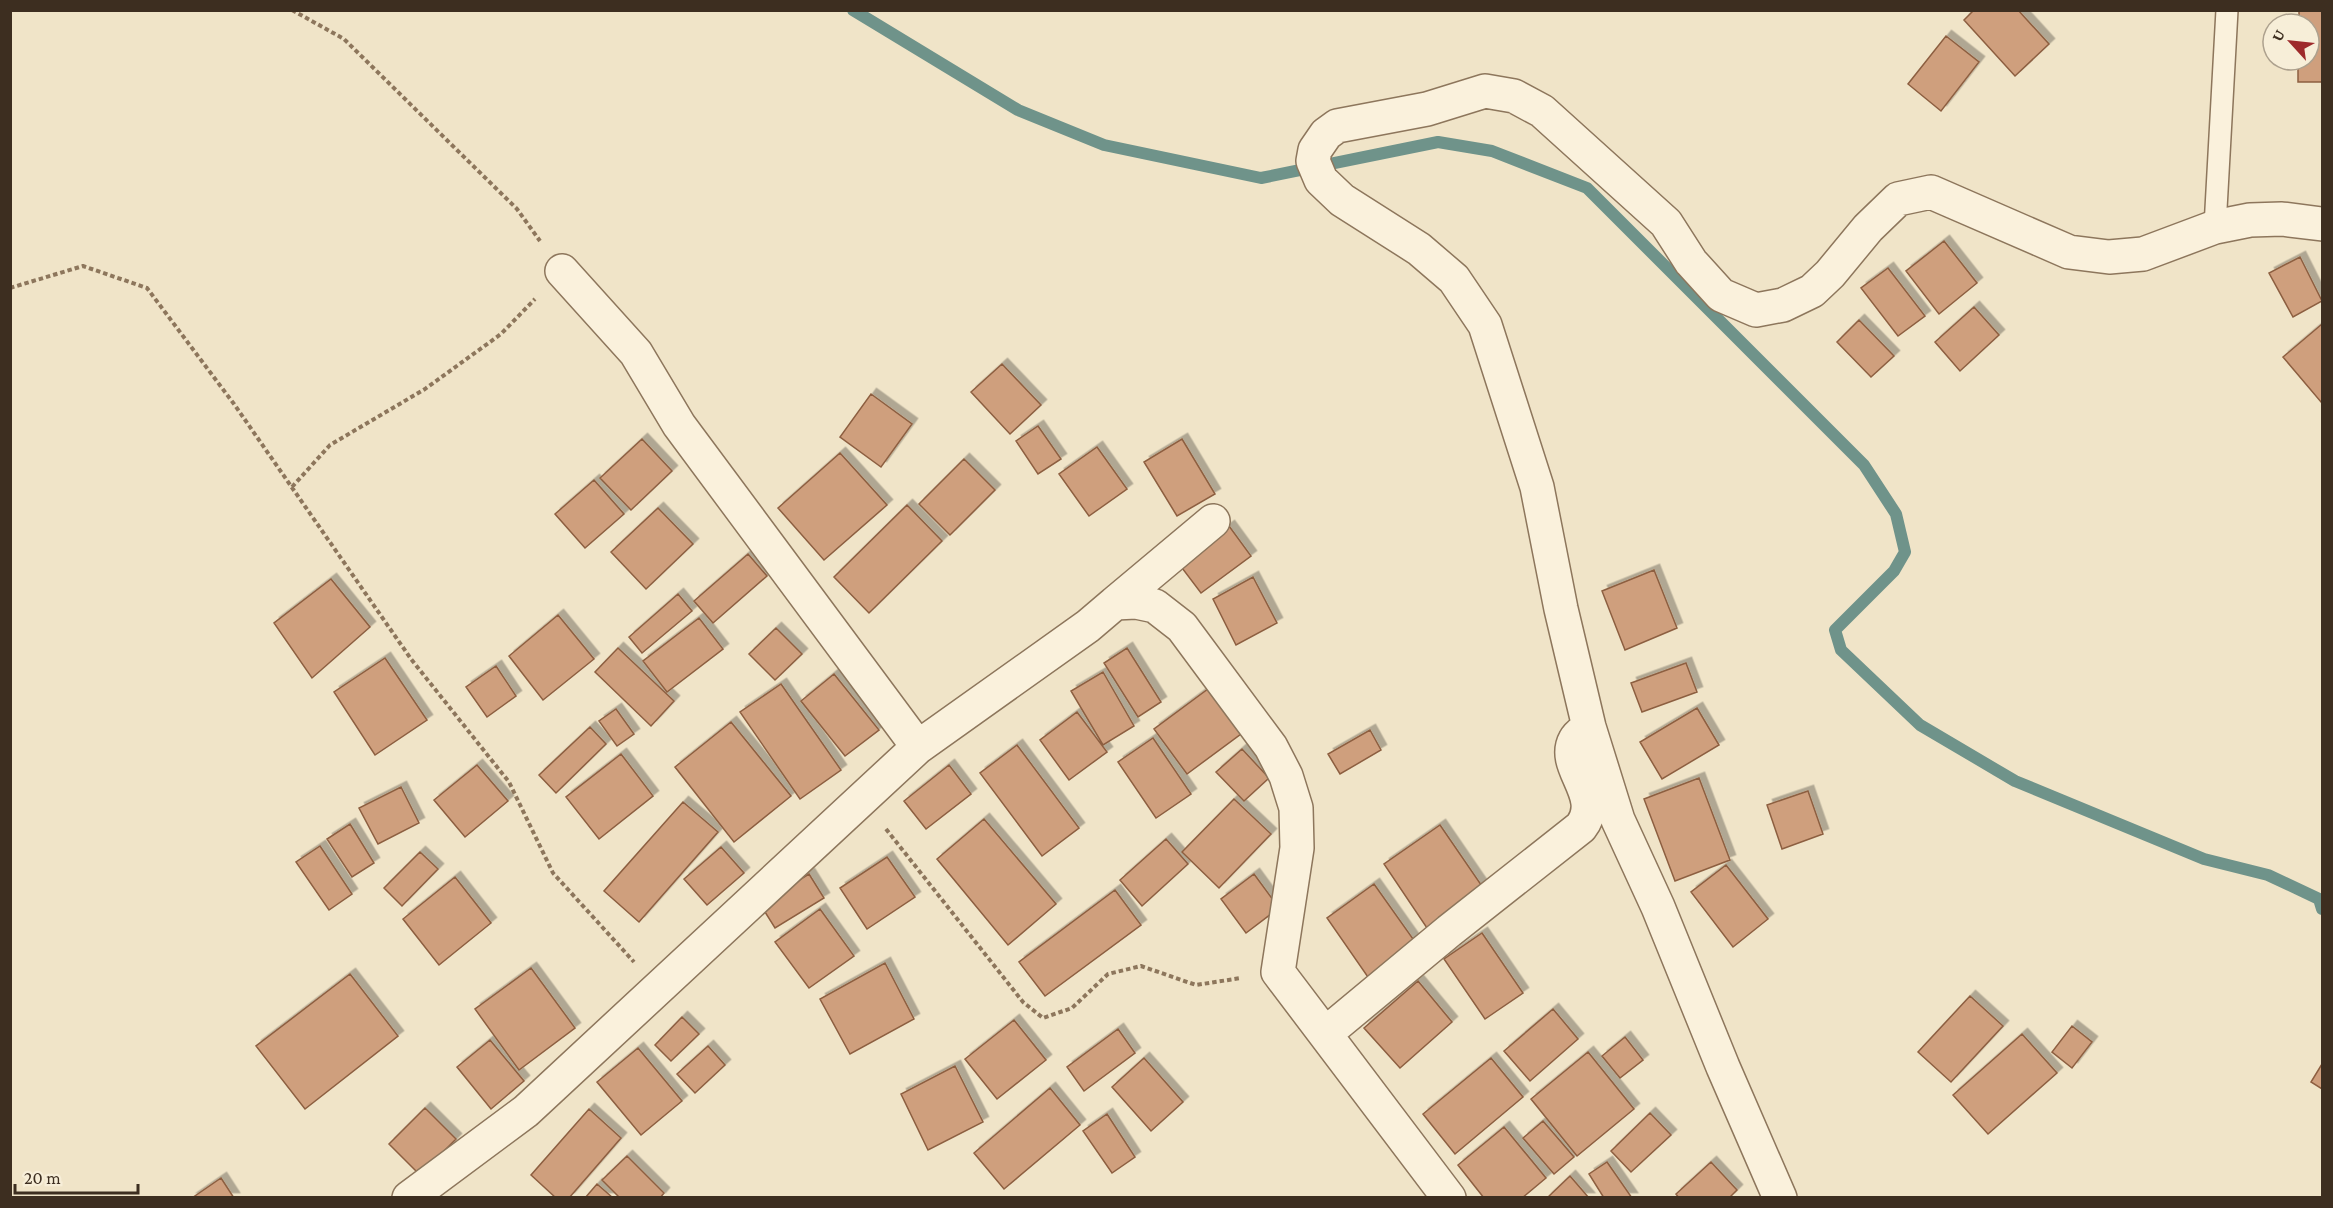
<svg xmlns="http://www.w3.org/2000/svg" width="2333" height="1208" font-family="'Crimson Pro',serif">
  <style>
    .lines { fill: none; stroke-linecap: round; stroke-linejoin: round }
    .stream { stroke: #6f938a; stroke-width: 12 }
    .building { fill: #cf9f7d; stroke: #8d5f41; stroke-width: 1.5; filter: url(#shadow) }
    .service-casing { stroke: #8d765c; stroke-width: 24 }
    .minor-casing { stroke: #8d765c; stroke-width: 36 }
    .path { stroke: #8d765c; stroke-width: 4; stroke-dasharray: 4.5 3; stroke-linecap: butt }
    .service { stroke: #faf1dc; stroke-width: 21 }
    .minor { stroke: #faf1dc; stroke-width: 33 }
  </style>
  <defs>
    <filter id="shadow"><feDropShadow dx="5.5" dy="-5.5" stdDeviation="0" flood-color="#0004"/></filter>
  </defs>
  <rect width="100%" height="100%" fill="#f0e4c8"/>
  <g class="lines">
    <path class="stream" d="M853,10L1018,110L1104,145L1261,178L1438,142L1492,151L1587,188L1864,465L1896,514L1905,552L1894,571L1835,630L1841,650L1920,725L2015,781L2204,859L2268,875L2319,899L2322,909"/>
  </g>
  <path class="building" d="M1974,10H2018L2049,44L2015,76L1964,20Z
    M2299,10H2322V82H2298V60H2309V24H2299Z
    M1946,36L1979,62L1941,111L1908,84Z
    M1944,241L1977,283L1939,314L1906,271Z
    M2300,257L2322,301L2293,317L2269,273Z
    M1888,268L1925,316L1898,336L1861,288Z
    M1974,307L1999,335L1960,371L1935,342Z
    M1859,320L1894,356L1871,377L1837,342Z
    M2322,324V401L2321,402L2283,357Z
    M1002,364L1041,405L1010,434L971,392Z
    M871,394L912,424L881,467L840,437Z
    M1038,426L1061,459L1038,474L1016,441Z
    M642,439L672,471L631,510L600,478Z
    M1182,439L1215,494L1177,516L1144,462Z
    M1097,447L1127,489L1089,516L1059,474Z
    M840,453L887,505L824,560L778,508Z
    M964,459L995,490L950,535L919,504Z
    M594,480L624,514L585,548L555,514Z
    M907,505L942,541L869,613L834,577Z
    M658,508L693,544L646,589L611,552Z
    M1229,526L1251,556L1201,593L1179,564Z
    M748,554L767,576L713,623L694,601Z
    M1654,570L1677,628L1625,650L1602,591Z
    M1253,577L1277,623L1236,645L1213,599Z
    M331,579L370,627L312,678L274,623Z
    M678,594L692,611L642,653L629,637Z
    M558,615L594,659L543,700L509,656Z
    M699,618L723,649L667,692L643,661Z
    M776,628L802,654L775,680L749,654Z
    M618,648L674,701L651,726L595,672Z
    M1127,648L1161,702L1138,717L1104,663Z
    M385,658L427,720L375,755L334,692Z
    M1686,663L1697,692L1642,712L1631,683Z
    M496,666L516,696L487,717L466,687Z
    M1103,672L1134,726L1103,745L1071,691Z
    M834,674L879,730L845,756L801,701Z
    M781,684L841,770L800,799L740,712Z
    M1212,686L1245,731L1187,774L1154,729Z
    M1697,708L1719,745L1662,779L1640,742Z
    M616,709L634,734L617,746L599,721Z
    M1077,712L1107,752L1069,780L1040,740Z
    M731,722L791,796L734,842L675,767Z
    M590,727L606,744L556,793L539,775Z
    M1370,730L1381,750L1340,774L1328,754Z
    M1153,738L1191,794L1156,818L1118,762Z
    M1017,745L1079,828L1042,856L980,773Z
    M1242,749L1269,778L1244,801L1216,772Z
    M621,754L653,796L599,839L566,797Z
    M477,765L508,801L465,837L434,800Z
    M949,765L971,794L926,829L904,801Z
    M1699,778L1730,860L1675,881L1644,799Z
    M401,787L419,823L378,844L359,808Z
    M1808,791L1823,834L1782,849L1767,805Z
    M1234,799L1271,834L1219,888L1182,852Z
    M683,802L718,832L639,922L604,891Z
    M984,819L1056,904L1008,945L937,859Z
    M350,824L374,863L352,877L327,839Z
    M1440,825L1486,892L1429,931L1384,864Z
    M1166,839L1188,864L1142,906L1120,880Z
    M320,846L352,894L329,910L296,862Z
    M721,847L744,873L707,905L684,879Z
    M420,852L438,869L402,906L384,888Z
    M887,857L915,897L867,929L840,888Z
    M1726,865L1768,919L1733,947L1691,892Z
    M809,874L824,898L775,928L760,904Z
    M1254,874L1279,908L1246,933L1221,899Z
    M455,877L491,923L439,965L403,919Z
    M1374,884L1418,946L1370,980L1327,918Z
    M1115,890L1141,925L1045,996L1019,962Z
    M820,909L854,956L809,988L775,942Z
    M1482,933L1523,993L1485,1019L1444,959Z
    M885,963L914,1019L850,1054L820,999Z
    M531,968L575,1028L519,1070L475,1009Z
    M350,974L398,1036L305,1109L256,1046Z
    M1418,981L1452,1022L1400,1068L1364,1028Z
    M1970,996L2003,1026L1951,1082L1918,1052Z
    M1553,1009L1578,1039L1530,1081L1504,1051Z
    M682,1017L699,1034L671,1061L655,1045Z
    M1014,1020L1046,1060L997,1099L965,1059Z
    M2072,1026L2092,1042L2072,1068L2052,1052Z
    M1118,1029L1135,1053L1084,1091L1067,1067Z
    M2022,1034L2057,1073L1988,1134L1953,1095Z
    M1625,1037L1643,1060L1620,1078L1602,1056Z
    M490,1040L524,1081L491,1109L457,1067Z
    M708,1046L725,1065L695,1093L677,1074Z
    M638,1048L682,1101L641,1135L597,1082Z
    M1588,1052L1634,1109L1577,1156L1531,1099Z
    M1144,1058L1183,1102L1151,1131L1112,1087Z
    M1491,1058L1523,1097L1455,1154L1423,1114Z
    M2322,1064V1089L2311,1082Z
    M955,1066L983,1122L928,1150L901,1094Z
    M1050,1088L1080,1125L1004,1189L974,1153Z
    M425,1108L456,1139L420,1175L389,1144Z
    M589,1109L621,1138L569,1198H556L531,1175Z
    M1650,1113L1671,1135L1631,1172L1611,1151Z
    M1107,1114L1135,1157L1112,1173L1083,1131Z
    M1543,1121L1574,1157L1554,1174L1523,1138Z
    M1504,1127L1546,1178L1522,1198H1484L1458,1165Z
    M627,1156L664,1193L660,1198H620L602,1180Z
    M1607,1162L1632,1198H1604L1589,1174Z
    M1711,1162L1737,1190L1729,1198H1679L1676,1194Z
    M1570,1176L1589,1198H1547Z
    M221,1178L234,1198H192Z
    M597,1184L613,1198H585Z"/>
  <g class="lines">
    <defs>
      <path id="service" d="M2215,227L2227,10"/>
      <path id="minor" d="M562,271L636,353L679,425L918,747
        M1115,603L1213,521
        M1325,1034L1449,931L1581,827C1605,796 1560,767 1575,740C1578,734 1584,731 1589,727
        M409,1198L526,1111L918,747L1088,626L1115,603L1136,602L1155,606L1182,627L1271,747L1286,776L1296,808L1297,848L1278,972L1449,1198
        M1780,1198L1723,1067L1658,907L1618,820L1589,727L1561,609L1537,487L1485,325L1454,279L1419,249L1342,200L1321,180L1313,161L1315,150L1326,134L1337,126L1427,109L1485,91L1514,96L1542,111L1666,223L1691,262L1721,295L1756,310L1783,305L1812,291L1830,274L1868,228L1898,199L1931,192L2069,252L2109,257L2143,254L2215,227L2250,220L2282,219L2322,224"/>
    </defs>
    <use href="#service" class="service-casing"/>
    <use href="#minor" class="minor-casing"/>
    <path class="path" d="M292,10L344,39L517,209L540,241
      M10,288L83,266L147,288L234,404L411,659L509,782L553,873L634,962
      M292,487L330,445L425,389L501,334L535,299
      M886,829L1023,1002L1043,1018L1072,1008L1108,974L1141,966L1196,985L1241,978"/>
    <use href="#service" class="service"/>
    <use href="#minor" class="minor"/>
  </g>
  <rect width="2333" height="1208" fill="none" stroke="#3d2e20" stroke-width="24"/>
  <g transform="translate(2291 42) rotate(297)"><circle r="28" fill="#f7eed8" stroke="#ada18e" stroke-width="1.5"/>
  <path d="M0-4.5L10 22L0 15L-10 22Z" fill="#9e2a2b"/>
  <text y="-9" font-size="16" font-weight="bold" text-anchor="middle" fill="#3d2e20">U</text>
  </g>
  <path d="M15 1184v9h123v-9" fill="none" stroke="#3d2e20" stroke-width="3"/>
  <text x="24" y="1184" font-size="18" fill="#3d2e20" stroke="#f7eed8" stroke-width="4.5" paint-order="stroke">20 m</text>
</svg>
